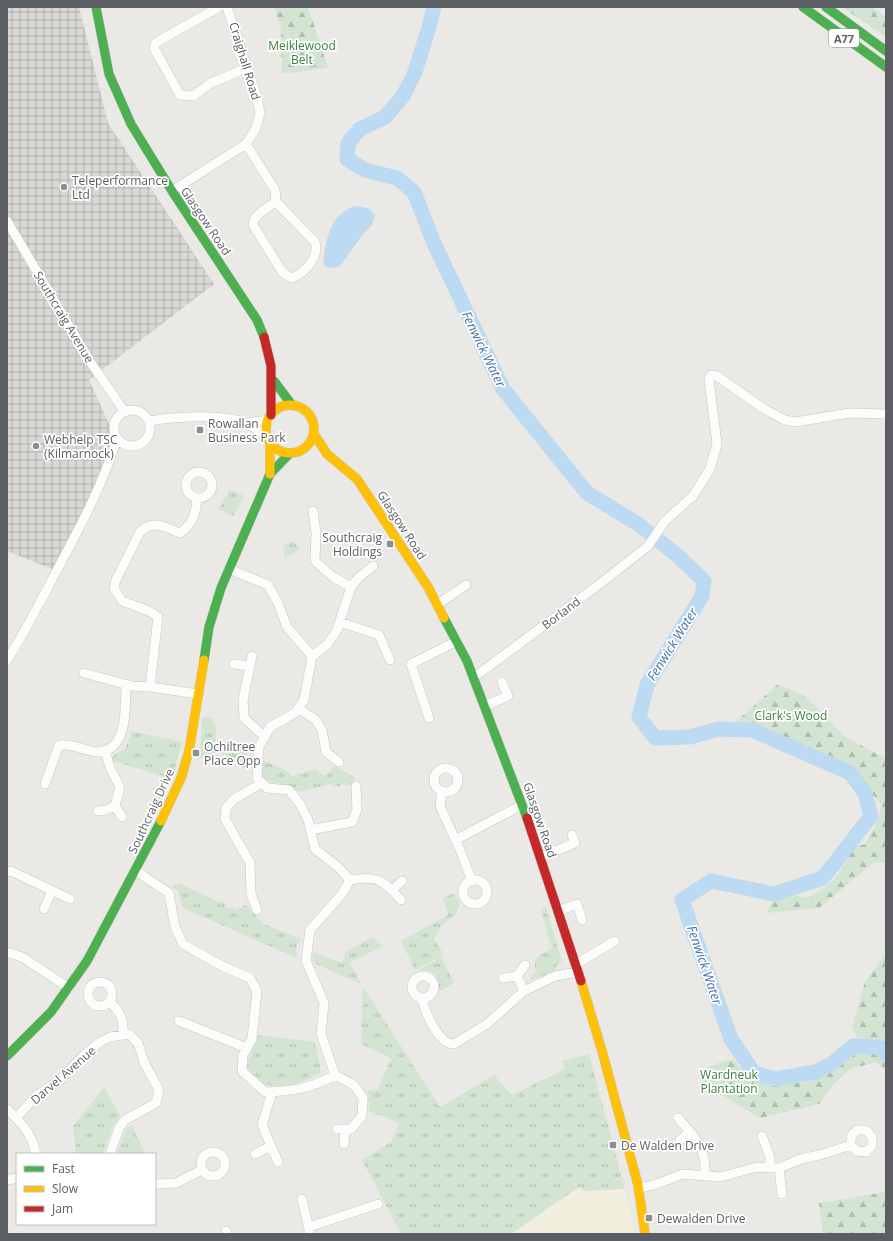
<svg xmlns="http://www.w3.org/2000/svg" width="893" height="1241" font-family="'Open Sans',sans-serif">
  <style>
    .commercial { fill: #f3efdf }
    .industrial { fill: url(#industrial-grid) }
    .grass { fill: url(#grass-tufts) }
    .forest { fill: url(#forest-firs) }
    .water { fill: #bcdaf2 }
    .lines { fill: none; stroke-linecap: round; stroke-linejoin: round }
    .river { stroke: #bcdaf2; stroke-width: 15 }
    .street-casing { stroke: #c7c7c7; stroke-width: 10 }
    .fast-casing { stroke: #c7c7c6; stroke-width: 10 }
    .slow-casing { stroke: #c7c7c6; stroke-width: 10 }
    .jam-casing { stroke: #c7c7c6; stroke-width: 10 }
    .street { stroke: #fcfcfb; stroke-width: 9 }
    .fast { stroke: #4caf50; stroke-width: 9 }
    .slow { stroke: #ffc107; stroke-width: 9 }
    .jam { stroke: #c62828; stroke-width: 9 }
    .poi-dot { fill: #8d8f90; stroke: #fff; stroke-width: 1.5 }
    .labels { text-anchor: middle; dominant-baseline: central; stroke-width: 3.5; stroke-linejoin: round; paint-order: stroke }
    .shield { fill: #fff; stroke: #8c8e91; stroke-width: 1 }
    .shield-label { font-size: 11px; font-weight: bold; fill: #5b5e62 }
    .park-label { font-size: 12px; fill: #3c8041; stroke: #fff }
    .street-label { font-size: 12px; fill: #5b5e62; stroke: #fff }
    .poi-label { font-size: 12px; fill: #5b5e62; stroke: #fff; text-anchor: start }
    .water-label { font-size: 13px; font-style: italic; fill: #4774a7; stroke: #fff }
  </style>
  <defs>
    <pattern id="industrial-grid" width="8" height="8" patternUnits="userSpaceOnUse"><rect width="8" height="8" fill="#dad8d5"/><path d="M0 4h8M4 0v8" fill="none" stroke="#b4b2b0"/></pattern>
    <pattern id="grass-tufts" width="24" height="20" patternUnits="userSpaceOnUse"><rect width="24" height="20" fill="#d3e5d2"/><path d="M3 7l-1-3M5 7V3M7 7l1-3M15 17l-1-3M17 17v-4M19 17l1-3" fill="none" stroke="#aebdae"/></pattern>
    <pattern id="forest-firs" width="22" height="20" patternUnits="userSpaceOnUse"><rect width="22" height="20" fill="#d3e5d2"/><path d="M5 1l3.5 6h-7zM16 11l3.5 6h-7z" fill="#aebdae"/></pattern>
  </defs>
  <rect width="100%" height="100%" fill="#eae9e5"/>
  <path class="commercial" d="M579,1187L584,1191L625,1189L634,1234H510Z"/>
  <path class="industrial" d="M7,7H79L108,123L214,284L89,380L109,424L112,456L57,571L7,551Z"/>
  <path class="grass" d="M230,489L244,496L233,516L219,509Z
    M292,541L301,549L285,558L283,546Z
    M202,717H211C217,727 217,734 215,744L247,752L245,769L219,751L197,760L201,741Z
    M131,731L182,742L172,779L157,803L154,802L163,776L113,761L112,758C115,753 115,754 120,752C127,749 130,738 131,731Z
    M262,760L283,769L292,776L316,769L325,777L335,766L355,778L351,785L342,784L338,787L330,784L299,792C287,783 274,785 263,778L261,773Z
    M179,883L221,903L224,901L227,909L234,907L235,910L246,905L263,924L302,939L296,946L297,958L183,908L178,891L173,887Z
    M455,893L459,903L456,914L442,925L434,939L444,955L415,970L401,941L448,915L443,898Z
    M546,907L562,961L557,965L555,971L528,981L536,971L534,964L538,956L552,948L541,910Z
    M372,937L383,946L350,962L361,984L314,963L312,952L342,963L346,952Z
    M886,953V1071L876,1062L862,1066L856,1053L857,1036L852,1027Z
    M441,957L454,983L439,992C439,984 438,974 428,971C425,970 421,971 419,970Z
    M363,987L440,1107L494,1075L512,1095L565,1069L562,1061L589,1054L625,1189L584,1191L579,1187L511,1234H401L362,1160L391,1142L399,1123L369,1111L368,1091L378,1090L391,1058L361,1044Z
    M256,1035L315,1042C316,1054 321,1062 320,1073C302,1083 271,1095 254,1077C252,1074 250,1070 247,1066Z
    M104,1087L120,1116L112,1128L103,1154H76L73,1126Z
    M132,1125L145,1154H117L125,1130Z"/>
  <path class="forest" d="M274,7H308L328,68L282,74L281,29Z
    M842,7H872L886,17V37Z
    M778,684L805,696L844,736L886,759V862L873,863L819,908L767,913L770,905L788,894L808,898C837,881 838,877 853,848L865,844L878,820L881,805L856,774L831,756L794,744L761,726L736,722Z
    M886,953V1044L857,1036L852,1027L865,982Z
    M856,1053L873,1054L886,1061V1071L876,1062L850,1069L836,1082L819,1104L760,1118L702,1083L699,1073L718,1063L733,1059L739,1067L765,1084L801,1083L826,1076L841,1063Z
    M886,1192V1234H823L819,1203Z"/>
  <path class="water" d="M354,206L368,208L375,215L372,225L364,233L340,266L331,268L326,267L323,263C326,240 330,215 354,206Z"/>
  <g class="lines">
    <path class="river" d="M434,7L429,27L415,72L403,96L385,117L360,129L348,143L347,159L365,170L397,178L414,192L433,241L503,389L587,493L638,524L678,556L704,581L702,596L647,685L639,717L655,738L690,737L718,729L752,730L850,773L865,793L871,816L823,878L774,894L711,881L682,900L731,1039L754,1073L775,1079L816,1072L834,1062L853,1046L877,1047L886,1053"/>
    <defs>
      <path id="street" d="M219,7L162,39L155,44L154,48L180,95L193,96L211,83L247,68
        M246,144L275,190L276,202L315,242C320,256 305,273 292,278L283,273L253,225C253,215 268,207 276,202
        M172,191L246,144L255,130L258,121L260,113L256,94L227,7
        M7,221L91,363L125,412
        M114 428a18 18 0 1 1 36 0a18 18 0 1 1-36 0Z
        M149,421C173,417 222,413 245,423C253,426 260,431 267,436
        M245,423L269,420
        M186 485a13 13 0 1 1 26 0a13 13 0 1 1-26 0Z
        M313,511L316,533L315,561L333,577L351,587
        M438,604L466,585
        M340,622L379,635L390,660
        M252,656L243,700L244,718L265,737
        M312,656L327,645L337,630L351,587L359,577L373,566
        M7,660C25,632 40,602 56,572C79,529 103,485 117,438
        M234,664L250,666
        M84,673L132,686L150,687L198,694
        M473,678L601,583L648,546L665,521L693,496L710,469L717,444L709,380L711,375L717,376L764,409L785,420L795,422L850,413L886,414
        M150,687L158,617L149,611L122,601L114,588L116,580L140,532C153,519 165,527 180,533C193,524 196,513 197,498
        M484,706L508,696L502,682
        M298,708L316,720L322,730L326,752L339,762
        M429,718L411,664L457,641
        M105,750L110,768L120,787L115,806L122,817
        M434 780a12 12 0 1 1 24 0a12 12 0 1 1-24 0Z
        M45,784L59,745C75,743 85,752 98,752C129,750 125,706 126,684
        M442,791L440,806L460,850L472,881
        M98,811L106,810L115,806
        M310,830L352,822L357,810L356,786
        M455,840L522,805
        M540,857L575,843L572,835
        M136,871L169,893L175,927L183,944L222,966L250,978L257,991L252,1039L243,1055L242,1071L265,1092C292,1091 310,1089 335,1075L321,1034L324,1003L306,961L310,930L342,894L350,880L338,867L315,849L308,820L300,804L289,790L267,788L257,778L259,747L270,727L295,713L304,700L312,656L287,627L278,603L268,585L229,569
        M7,872L11,871L70,899
        M463 892a12 12 0 1 1 24 0a12 12 0 1 1-24 0Z
        M350,880C378,875 383,880 401,900
        M392,890L402,881
        M44,909L52,891
        M257,910L251,894L250,863L225,819L226,808L234,799L262,783
        M558,911L577,904L582,920
        M7,952L22,957L69,988
        M576,964L615,941
        M412 987a11 11 0 1 1 22 0a11 11 0 1 1-22 0Z
        M517,976L525,965
        M503,978L517,976L524,991
        M88 994a12 12 0 1 1 24 0a12 12 0 1 1-24 0Z
        M422,999C425,1012 438,1044 454,1044L487,1024L524,991L555,976L578,972
        M110,1002C121,1013 124,1019 123,1035
        M179,1021L247,1048
        M335,1075L354,1085L363,1098L362,1116L351,1129H337
        M272,1092L262,1125L278,1162
        M7,1109C21,1122 32,1134 36,1154
        M16,1118L37,1095L60,1080L84,1055L100,1042L110,1037L129,1034L138,1043L144,1062L159,1090L156,1103L125,1120L119,1128L110,1154
        M678,1118C697,1140 706,1145 705,1176
        M762,1136L770,1157V1168
        M680,1140L690,1132
        M344,1144L345,1129
        M201 1164a12 12 0 1 1 24 0a12 12 0 1 1-24 0Z
        M255,1154L271,1146
        M779,1168L782,1194
        M7,1180L17,1178
        M155,1184L176,1183L202,1170
        M638,1188L654,1185L683,1174L720,1177L757,1167L779,1168L801,1159L823,1154L851,1145L857,1151L866,1152L872,1146V1137L866,1130H857L851,1136V1145
        M302,1199L310,1234
        M309,1227L378,1204
        M226,1231L227,1234"/>
      <path id="fast" d="M96,7L109,74L131,124L172,191L257,320L264,337
        M803,7L886,67
        M826,7L886,51
        M274,381L292,405
        M444,618L467,661L527,818
        M204,660L209,627L221,588L270,474L290,453
        M7,1056L51,1012L87,961L161,821"/>
      <path id="slow" d="M266 429a24 24 0 1 1 48 0a24 24 0 1 1-48 0Z
        M314,434L327,454L357,479L428,587L444,618
        M270,442V474
        M161,821L181,778L189,751L204,660
        M581,981L602,1051L638,1185L645,1234"/>
      <path id="jam" d="M264,337L271,366V415
        M527,818L581,981"/>
    </defs>
    <use href="#street" class="street-casing"/>
    <use href="#fast" class="fast-casing"/>
    <use href="#slow" class="slow-casing"/>
    <use href="#jam" class="jam-casing"/>
    <use href="#street" class="street"/>
    <use href="#fast" class="fast"/>
    <use href="#slow" class="slow"/>
    <use href="#jam" class="jam"/>
  </g>
  <g class="poi-dot">
    <circle cx="64" cy="187" r="4"/>
    <rect x="196" y="426" width="8" height="8" rx="2"/>
    <circle cx="36" cy="446" r="4"/>
    <rect x="386" y="540" width="8" height="8" rx="2"/>
    <rect x="192" y="749" width="8" height="8" rx="2"/>
    <rect x="609" y="1141" width="8" height="8" rx="2"/>
    <rect x="645" y="1214" width="8" height="8" rx="2"/>
  </g>
  <g class="labels">
    <rect class="shield" x="829" y="29" width="30" height="18" rx="3"/>
    <g class="shield-label">
      <text x="844" y="38">A77</text>
    </g>
    <g class="park-label">
      <text x="302" y="45">Meiklewood<tspan x="302" dy="14">Belt</tspan></text>
      <text x="791" y="715">Clark's Wood</text>
      <text x="729" y="1074">Wardneuk<tspan x="729" dy="14">Plantation</tspan></text>
    </g>
    <g class="street-label">
      <text transform="translate(245 61) rotate(73)">Craighall Road</text>
      <text transform="translate(206 221) rotate(56)">Glasgow Road</text>
      <text transform="translate(64 317) rotate(59)">Southcraig Avenue</text>
      <text transform="translate(402 525) rotate(57)">Glasgow Road</text>
      <text transform="translate(561 613) rotate(-37)">Borland</text>
      <text transform="translate(151 811) rotate(-65)">Southcraig Drive</text>
      <text transform="translate(540 820) rotate(71)">Glasgow Road</text>
      <text transform="translate(63 1075) rotate(-41)">Darvel Avenue</text>
    </g>
    <g class="poi-label">
      <text x="72" y="180">Teleperformance<tspan x="72" dy="14">Ltd</tspan></text>
      <text x="208" y="423">Rowallan<tspan x="208" dy="14">Business Park</tspan></text>
      <text x="44" y="439">Webhelp TSC<tspan x="44" dy="14">(Kilmarnock)</tspan></text>
      <text x="382" y="537" text-anchor="end">Southcraig<tspan x="382" dy="14">Holdings</tspan></text>
      <text x="204" y="746">Ochiltree<tspan x="204" dy="14">Place Opp</tspan></text>
      <text x="621" y="1145">De Walden Drive</text>
      <text x="657" y="1218">Dewalden Drive</text>
    </g>
    <g class="water-label">
      <text transform="translate(484 349) rotate(64)">Fenwick Water</text>
      <text transform="translate(672 644) rotate(-58)">Fenwick Water</text>
      <text transform="translate(705 965) rotate(71)">Fenwick Water</text>
    </g>
  </g>
  <rect width="893" height="1241" fill="none" stroke="#5b5e62" stroke-width="16"/>
  <rect x="16" y="1153" width="140" height="72" fill="#ffffff" stroke="#bdbfc0"/>
  <rect x="24" y="1166" width="20" height="6" fill="#4caf50" stroke="#bdbfc0"/>
  <text x="52" y="1173" font-size="12" fill="#5b5e62">Fast</text>
  <rect x="24" y="1186" width="20" height="6" fill="#ffc107" stroke="#bdbfc0"/>
  <text x="52" y="1193" font-size="12" fill="#5b5e62">Slow</text>
  <rect x="24" y="1206" width="20" height="6" fill="#c62828" stroke="#bdbfc0"/>
  <text x="52" y="1213" font-size="12" fill="#5b5e62">Jam</text>
</svg>
